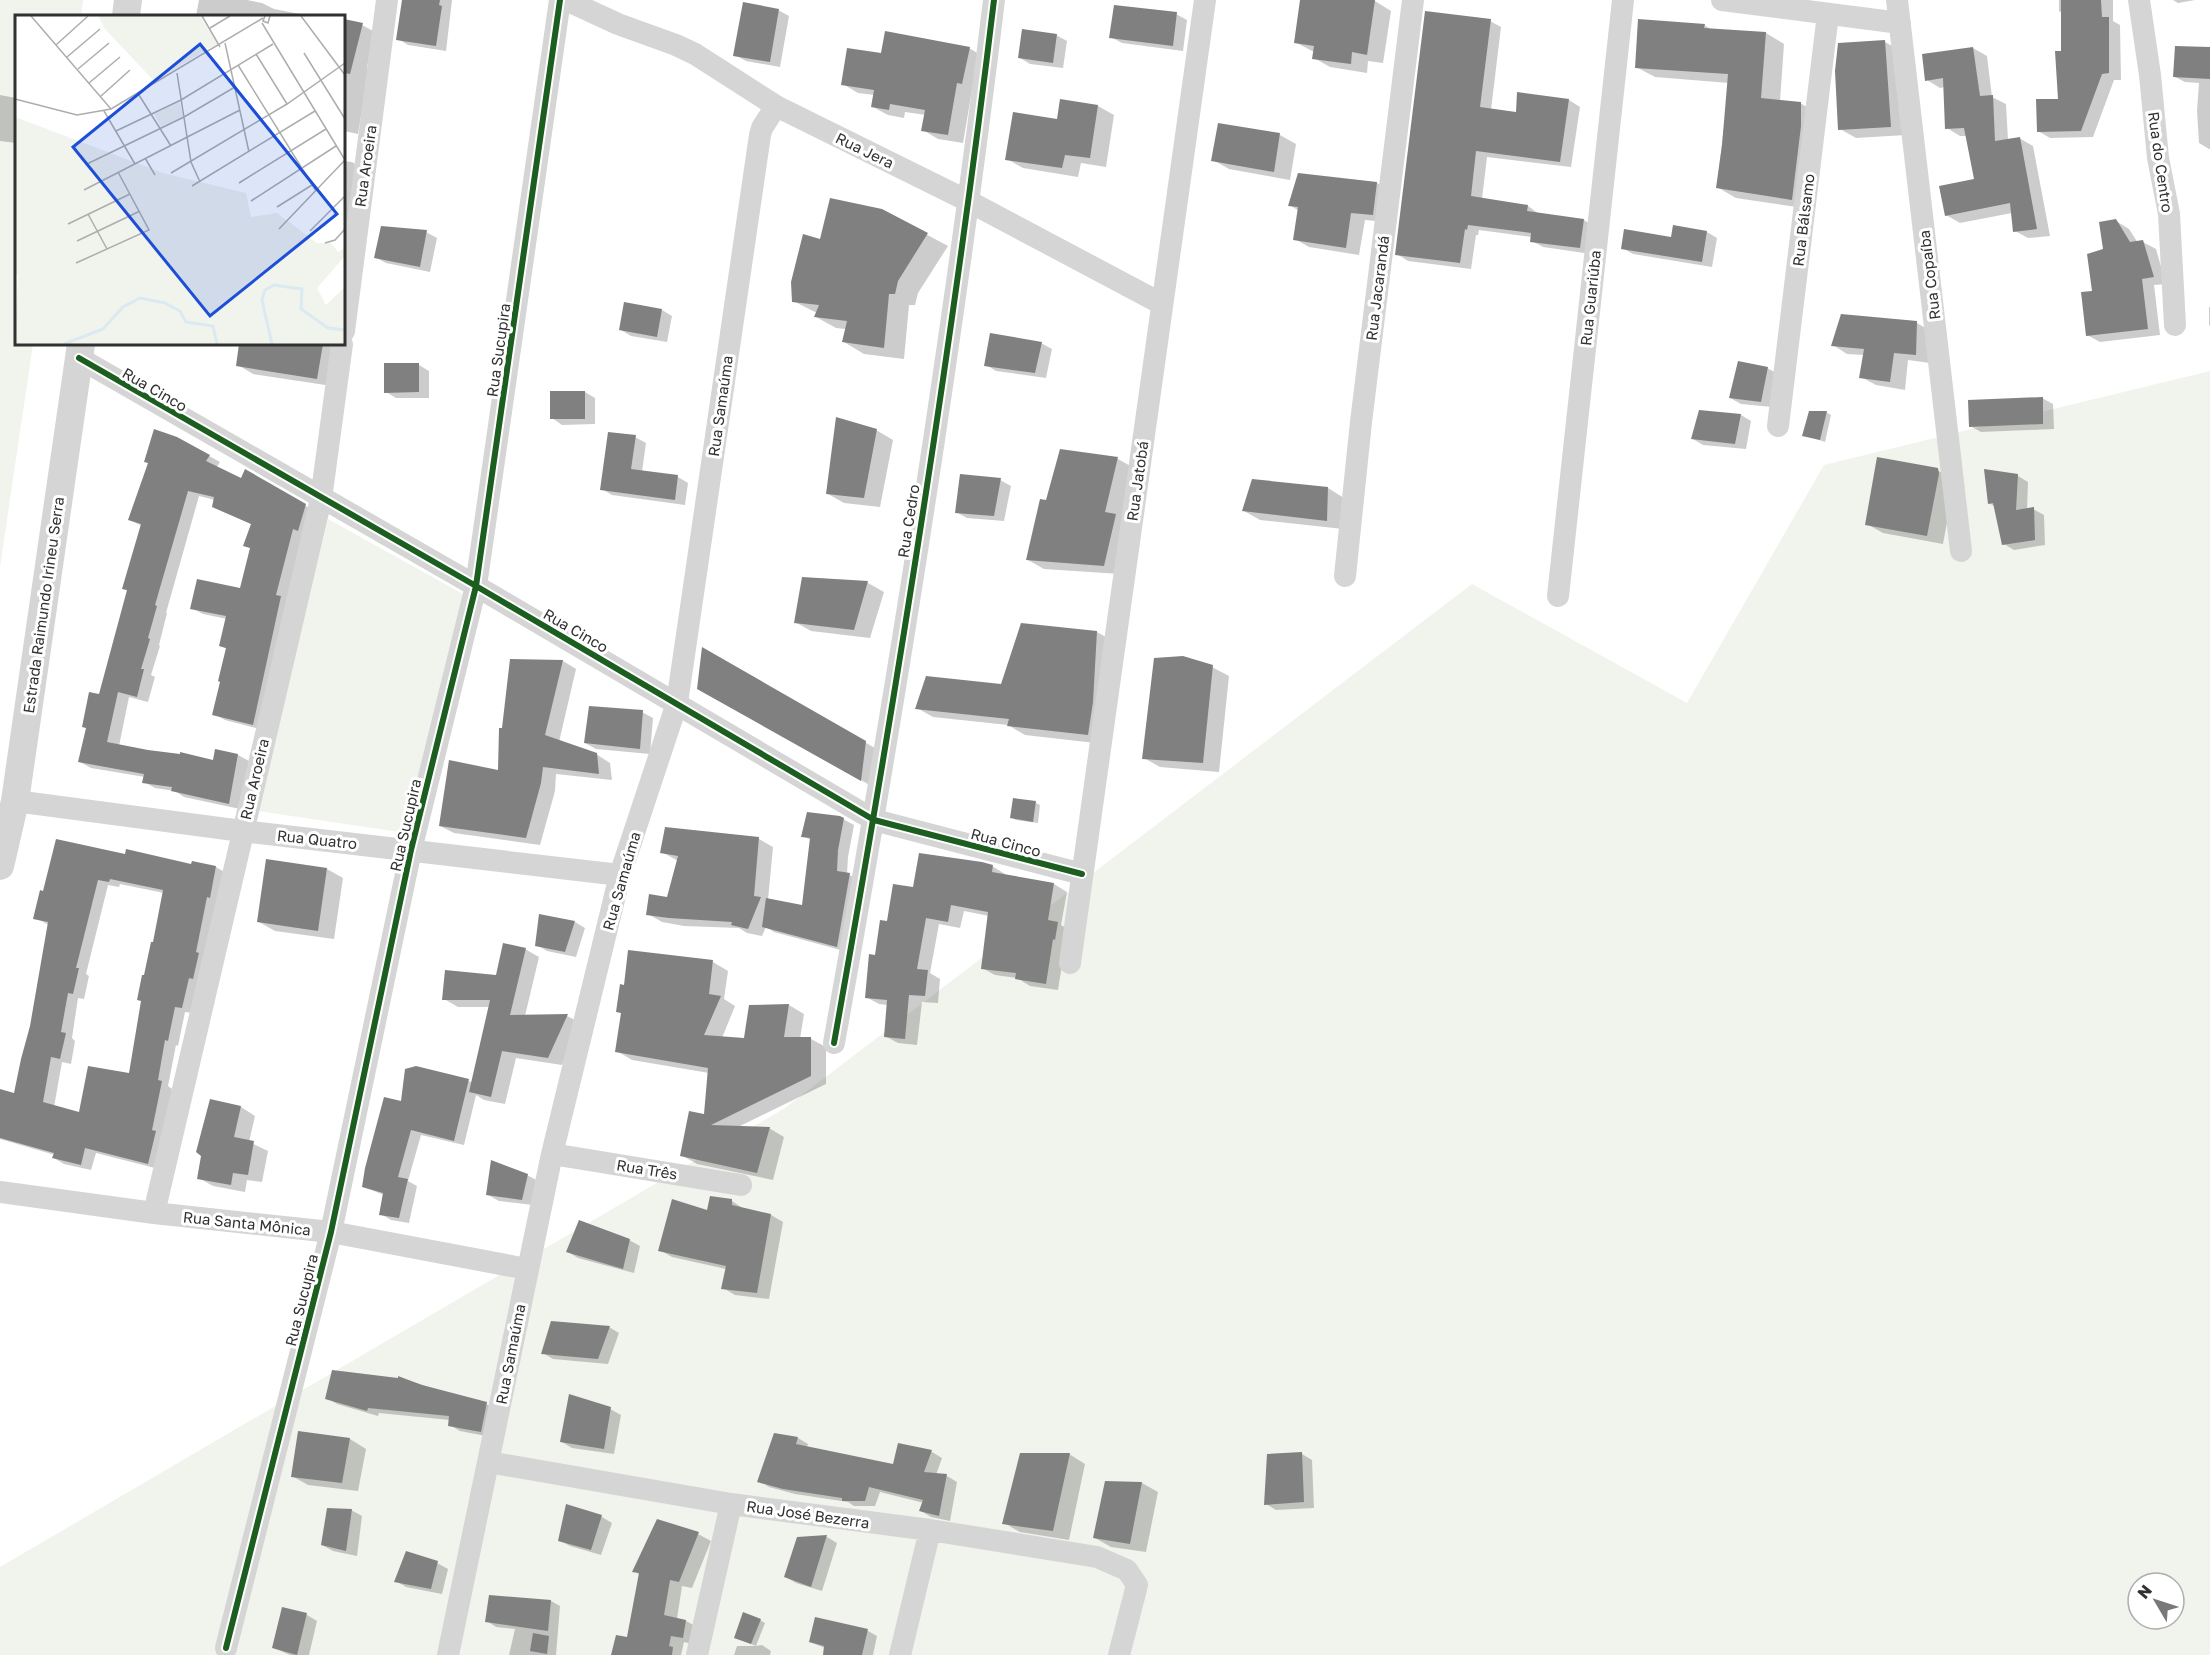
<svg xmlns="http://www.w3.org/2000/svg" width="2210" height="1655" font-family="'Golos Text',sans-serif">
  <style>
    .green { fill: #f1f3ed; fill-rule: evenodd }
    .shadow { fill: #0003; fill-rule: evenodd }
    .building { fill: #808080; fill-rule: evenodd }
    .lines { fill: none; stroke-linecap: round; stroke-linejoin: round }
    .minor { stroke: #d5d5d5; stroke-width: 22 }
    .tertiary { stroke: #d5d5d5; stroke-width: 28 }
    .cycleway-casing { stroke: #fff; stroke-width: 10 }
    .cycleway { stroke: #1b5e20; stroke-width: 6 }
    .labels { text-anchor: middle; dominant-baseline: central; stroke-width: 6; stroke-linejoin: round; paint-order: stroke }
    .street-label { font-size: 15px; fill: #313131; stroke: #fff }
    .inset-river { fill: none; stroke: #dbe9f0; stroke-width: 3 }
    .inset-road { fill: none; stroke: #adadad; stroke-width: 1.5 }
    .view { fill: #1d4ed8; fill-opacity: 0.15; stroke: #1d4ed8; stroke-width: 3 }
    .inset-edge { fill: none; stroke: #313131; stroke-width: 3 }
  </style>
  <rect width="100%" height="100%" fill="#fff"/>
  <path class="green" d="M0,0H83L81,16H16V344H33L0,567Z
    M2210,371V1655H0V1567L785,1108L1472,584L1687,703L1824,465ZM2138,1583H2174V1619H2138Z
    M328,519L463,594L406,833L258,811Z"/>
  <path class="shadow" d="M199,0H247L262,3L274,9L310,16H196Z
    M408,0H452L446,51L408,45L398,39Z
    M1301,0H1364L1375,1L1391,11L1383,63L1368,61L1367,73L1330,67L1314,58V52L1295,42Z
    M2059,0H2113V21L2120,25L2121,80H2114L2093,137L2050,138L2038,131L2059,100L2063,52L2062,13L2059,11Z
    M2173,0H2195L2178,3Z
    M778,10L789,16L780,67L746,61L735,55Z
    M1176,14L1187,20L1183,51L1122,43L1111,37Z
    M344,20L362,25L375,32L367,67L369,68L358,134L344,131Z
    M1490,21L1501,27L1491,110L1517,113L1518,93L1569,100L1580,107L1571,167L1487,157L1482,199L1528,206L1539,214L1584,220L1595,227L1591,254L1543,247L1532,241V237L1479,230L1478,235H1476L1471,269L1408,261L1397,254Z
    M1704,25L1712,30L1766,33L1784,44L1780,101L1800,103L1819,114L1810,209L1736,198L1717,187L1729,83L1655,77L1636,67Z
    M1056,35L1067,41L1063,68L1030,64L1020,58Z
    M1885,42L1901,51L1906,135L1856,138L1840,129Z
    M969,48L984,57L972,90L963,143L938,139L923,130L926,115L905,112L904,118L888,115L873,107L875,95L858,93L843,84Z
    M1973,48L1987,56L1992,97L2006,104L2008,140L2019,138L2033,146L2050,236L2028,238L2015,231L2012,213L1960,223L1946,215L1976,181L1967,136H1960L1947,128L1945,87L1940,88L1927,80Z
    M2210,49V149H2209L2199,143L2197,111L2199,83L2185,82L2175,77Z
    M0,95L16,98V143L0,141Z
    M1062,100L1098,106L1114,115L1106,167L1081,163L1078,177L1023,168L1007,159L1058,120Z
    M1219,125L1280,135L1296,144L1290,180L1229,169L1213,160Z
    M344,161L352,162L367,171L351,198L344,247Z
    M1377,183L1391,191L1387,222L1365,220L1359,255L1309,247L1295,239L1299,211L1290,205Z
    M881,210L948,246L918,293L915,305H909L904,359L864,354L844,342L846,329L836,328L816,317L817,313L793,301L821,241Z
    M2116,221L2129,229L2138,243L2143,242L2156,249L2166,284L2154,285L2160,335L2100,342L2087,335L2094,292L2105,250Z
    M426,232L437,238L430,272L386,263L375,257Z
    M1707,232L1717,238L1712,267L1633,254L1622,248Z
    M2209,307H2210V326L2209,325Z
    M662,310L672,316L667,342L631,336L621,330Z
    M1917,323L1932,332L1930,363L1908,360L1905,390L1876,385L1861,377L1864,355L1847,354L1833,345Z
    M1041,343L1052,349L1046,378L996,371L986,365Z
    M240,344H340L332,386L253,374L238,365Z
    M419,365L429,371V398H396L386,392Z
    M1767,368L1778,374L1772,407L1741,404L1730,398Z
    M585,392L595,398V424L562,425L552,418Z
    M2042,398L2053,404L2054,429L1981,432L1970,426Z
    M1700,411L1741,415L1751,421L1746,449L1703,445L1693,439Z
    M1826,412L1831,415L1825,442L1804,435Z
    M876,430L893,440L880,507L844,503L828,494Z
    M635,437L646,443L642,472L678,477L688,483L685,505L612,495L602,489Z
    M177,438L220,462L217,467L242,480L246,471L316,512L264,730L225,720L214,714L227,649L221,646L227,619L203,614L192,608L241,590L252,549L245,545L253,525L214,506L215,500L199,496L166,613H167L159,645L160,646L151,675L155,677L148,702L129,697L119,746L215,761L238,755L249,761L240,809L184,797L175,791L155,788L144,782L145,777L91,768L80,762L100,695L128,591L124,589L142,526L130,520Z
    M1061,451L1118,459L1134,468L1120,574L1044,569L1028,560L1047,502Z
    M1937,470L1954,479V484L1943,544L1883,533L1867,524Z
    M2018,476L2028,482L2027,510L2033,509L2044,515L2045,545L2014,550L2004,544L1996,507L1989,503Z
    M1000,480L1011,486L1004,521L967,518L956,512Z
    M1253,481L1328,488L1344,498L1343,529L1260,520L1244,511Z
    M804,579L868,583L884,592L870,638L811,631L795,622Z
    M1097,632L1113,641L1104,744L1025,735L1008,725L933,717L917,708L1002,686Z
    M703,649L887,755L882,792L698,688Z
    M563,661L576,669L559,742L596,754L610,763L612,780L556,774L555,791L540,845L454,833L440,826L499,772L503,730Z
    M1212,667L1229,676L1219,772L1160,767L1144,758Z
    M642,712L653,718L650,754L596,749L585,743Z
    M1036,803L1040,805L1038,823L1016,820L1011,817Z
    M839,817L854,825L848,857L847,874L860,880L848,952L774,932L766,927L762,936L747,933L739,928L684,926L662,922L648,914L668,899L678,861L662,852L759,839L773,847L768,900L803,906L811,840L803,836Z
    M126,855L192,866L216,867L226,873L193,1013L185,1012L178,1046L176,1045L168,1086L172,1089L159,1169L96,1153L91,1170L64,1164L54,1158L55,1155L0,1139V1091L15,1095L31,1026L49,925L35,918ZM120,884L164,893L154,944L145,977L130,1075L80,1114L54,1107L62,1062L71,1064L75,1041L72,1038L78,998L84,999L89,976L86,974L108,885L119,887Z
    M992,866L1005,874V876L1054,884L1067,892L1061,925L1070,930L1065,946L1058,990L1030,986L1017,978L995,975L982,968L989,916L964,911L960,928L939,924L930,973L940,979L938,1003L922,1002L917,1045L898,1043L885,1036L888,1005L879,1004L866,997L876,956L888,923L914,889Z
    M327,869L343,878L334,939L275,931L259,922Z
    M575,922L585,928L576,957L547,951L537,945Z
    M525,949L539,957L525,1016H567L581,1023L562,1065L516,1058L505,1104L484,1100L476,1095L464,1145L421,1135L408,1181L417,1186L409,1223L391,1220L381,1214L384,1195L364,1187L416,1067L472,1082L490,1007H458L444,999L497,977Z
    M713,962L728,971L724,999L735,1006L722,1038L745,1040L751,1006L789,1005L804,1014L800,1039H811L826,1047V1084L738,1127L769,1128L784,1137L773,1180L697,1164L681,1155L706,1116L709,1073L632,1060L617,1051L622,1014L618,1011L625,986Z
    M211,1101L241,1107L255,1116L249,1142L268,1151L262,1182L247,1180L245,1192L213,1186L199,1178Z
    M527,1175L538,1181L533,1205L499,1201L488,1195Z
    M732,1201L744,1209L771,1215L783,1222L769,1299L735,1295L723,1288L726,1269L672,1257L660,1250L709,1212Z
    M629,1240L640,1246L634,1273L578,1258L568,1252Z
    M609,1327L619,1333L608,1364L553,1359L543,1353Z
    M399,1378L486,1404L497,1410L491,1437L460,1431L450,1425V1420L379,1413L378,1416L337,1404L327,1398Z
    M610,1409L621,1415L614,1454L572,1448L562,1442Z
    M775,1434L798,1438L808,1444L807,1447L894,1465L899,1444L932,1452L942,1458L936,1475L947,1476L957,1482L950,1521L931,1517L921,1511L924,1503L880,1492L875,1506H854L848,1502L795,1494L769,1487L759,1481Z
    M350,1439L366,1449L358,1491L308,1485L292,1476Z
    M1069,1454L1085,1464L1069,1540L1020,1532L1004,1523Z
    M1302,1454L1312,1460L1314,1508L1276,1510L1266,1504Z
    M1106,1483H1142L1158,1492L1146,1552L1111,1547L1095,1538Z
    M567,1506L602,1517L612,1523L601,1555L570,1546L559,1540Z
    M351,1510L362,1516L357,1556L333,1551L322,1545Z
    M658,1521L698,1534L711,1541L692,1588L682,1586L677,1619L686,1621L699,1628L696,1645L684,1642L681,1655H613L628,1639L640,1575L634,1571Z
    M827,1537L837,1543L822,1591L796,1583L786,1577L798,1538Z
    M437,1563L448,1569L442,1594L406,1587L396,1581Z
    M551,1601L560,1606L556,1655H509L515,1629L496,1627L487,1621Z
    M283,1609L307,1615L317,1621L309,1655H290L274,1648Z
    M760,1620L765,1623L756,1646L762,1645L771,1651L770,1655H734L737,1646H756L741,1640Z
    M868,1631L877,1636L873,1655H825V1648L810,1642Z"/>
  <path class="building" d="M402,0H440L439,5L442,6L436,46L396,40Z
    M1300,0H1375L1367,55L1352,52L1351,64L1312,59L1314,46L1294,43Z
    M2061,0H2101L2102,17H2109V73L2102,74L2081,131L2037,132L2036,99H2058L2055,51H2061Z
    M743,2L779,9L770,62L733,56Z
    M1114,5L1177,12L1173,46L1109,38Z
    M1425,11L1491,19L1480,107L1516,112L1517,92L1569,99L1560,162L1476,151L1471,196L1528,205L1527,211L1584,219L1580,248L1530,242L1531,233L1468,225L1467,230L1465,229L1460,263L1395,255Z
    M344,19L363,23L350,74L344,73Z
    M1638,19L1705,24L1704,28L1766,32L1761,98L1801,102V126L1792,200L1716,188L1722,145L1728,74L1635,68Z
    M1022,29L1057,34L1053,63L1018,58Z
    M885,31L970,47L962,84L957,83L948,135L921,131L925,110L890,104L889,110L871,107L874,90L841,85L847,48L881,53Z
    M1885,40L1891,127L1838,130L1835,71L1838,43Z
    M2175,46L2210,47V79L2173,77Z
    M1973,47L1980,96L1993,95L1995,141L2020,137L2037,229L2013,232L2010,203L1945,216L1939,186L1974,179L1964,128L1945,129L1943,78L1925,81L1922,54Z
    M1060,99L1098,105L1090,158L1065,155L1062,168L1005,160L1013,112L1057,119Z
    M1218,123L1280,133L1274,172L1211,161Z
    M1298,173L1377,182L1373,215L1351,213L1346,248L1293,240L1298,207L1288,206Z
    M830,198L882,209L928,233L898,281L895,294H889L884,348L842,342L847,321L814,317L819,305L792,302L791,282L803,234L820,239Z
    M2116,219L2130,242L2143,240L2154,277L2142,279L2148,329L2086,336L2081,292L2092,291L2087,254L2103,249L2099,222Z
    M1673,225L1707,231L1702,262L1621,249L1624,229L1671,237Z
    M381,226L427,230L420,267L374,258Z
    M624,302L662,309L657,337L619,330Z
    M1841,314L1917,321L1916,355L1894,353L1890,382L1859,378L1864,349L1831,346Z
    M990,333L1042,342L1035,373L984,366Z
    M239,344H323L317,379L236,366Z
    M1738,361L1768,367L1761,402L1729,398Z
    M384,363H419V392L384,393Z
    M550,391H585V419H550Z
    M2043,397V424L1969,427L1968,400Z
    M1699,410L1741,414L1735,444L1691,439Z
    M1809,411H1827L1820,440L1802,436Z
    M836,417L877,429L864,498L826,494Z
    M154,429L177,437L210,455L206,461L241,478L245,469L306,504L298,531L293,529L276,595L281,596L253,725L212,715L220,682L218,681L226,648L219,646L226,616L190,609L197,579L240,588L250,548L243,546L251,524L212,507L214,497L188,491L155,605L157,606L148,638L150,639L141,669H144L137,697L118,692L107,742L148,750L180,754V752L213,760L215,749L238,754L229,804L171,791L172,787L142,783L144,774L78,762L86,728L82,727L89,692L99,694L127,590L122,589L141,524L128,520L148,463L144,462Z
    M608,432L636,435L631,469L678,475L675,500L600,490Z
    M1060,449L1118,457L1105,512L1116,514L1104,566L1026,560L1040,499L1046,500Z
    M1877,457L1938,468L1939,474L1927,536L1865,525Z
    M1984,469L2018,474L2016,510L2034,507L2035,540L2002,545L1993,503L1988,504Z
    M960,474L1001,478L994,516L955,513Z
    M1252,479L1328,487L1327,521L1242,511Z
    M802,577L868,581L854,630L794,623Z
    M1021,623L1097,631L1093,702L1088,735L1007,726L1009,719L915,709L926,676L1001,684Z
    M702,647L866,741L861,781L697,689Z
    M1183,656L1213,665L1203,763L1142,759L1154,658Z
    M510,659L563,660L545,735L597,753L599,774L543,767L541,783L526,838L439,826L449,760L498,770L499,728H502Z
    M589,706L643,710L640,749L584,743Z
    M1013,798L1036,801L1033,822L1010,818Z
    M807,812L840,816L844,818L838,850L837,871L850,873L837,947L762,927L766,898L802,905L810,838L801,837Z
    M665,827L759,837L754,896L761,897L748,929L731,925L732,922L669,918L646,915L649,894L667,897L678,856L660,853Z
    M56,839L125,854L126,849L191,864L192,861L216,866L210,898L207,897L196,952L199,953L193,979L189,978L182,1008L175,1007L168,1041L165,1040L158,1080L162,1081L152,1130L156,1131L148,1164L85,1148L81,1165L52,1158L54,1153L0,1138V1089L14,1093L21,1059L30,1026L48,922L33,919L40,890L43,891ZM110,879L163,890L153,942H151L144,975H142L137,1000L141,1001L129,1073L88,1066L79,1112L43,1102L51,1057L60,1059L66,1033L61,1032L68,993L73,994L79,968H76L98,880L109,882Z
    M919,853L982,862L993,865L992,872L1054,883L1048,920L1058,922L1055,940L1053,939L1046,984L1015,979L1016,973L981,969L988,912L951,905L948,922L926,918L917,969L928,970L925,996L909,995L905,1039L884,1037L887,1000L865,998L869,954L875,955L880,920L887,921L893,884L913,887Z
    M266,859L327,868L318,931L257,922Z
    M539,914L575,921L565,952L535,946Z
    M503,943L526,948L510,1015L568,1014L548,1058L502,1051L491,1097L469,1092L490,1000H442L445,970L496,975Z
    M628,950L713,960L709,994L721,996L704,1035L744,1038L749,1005L789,1004L784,1037H811V1076L711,1125L770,1127L757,1173L680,1156L689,1111L704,1114L708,1068L615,1052L621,1013L616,1012L620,984L624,985Z
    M416,1066L469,1079L454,1141L411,1130L398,1177L408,1179L399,1218L379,1215L383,1193L362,1187L365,1168L384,1097L401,1101L405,1069Z
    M210,1099L241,1106L234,1137L254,1141L248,1175L233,1173L231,1185L197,1179L201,1156L196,1152Z
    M491,1160L528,1174L522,1200L486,1195Z
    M710,1196L732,1199V1205L771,1214L757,1293L721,1289L726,1266L658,1251L672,1199L707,1210Z
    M579,1220L630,1239L623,1269L566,1252Z
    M551,1321L610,1326L598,1359L541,1354Z
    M332,1370L398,1378V1376L422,1385L487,1402L481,1432L448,1426L449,1416L368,1408L367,1411L325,1399Z
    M569,1394L611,1407L604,1449L560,1442Z
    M298,1431L350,1438L342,1483L291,1477Z
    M774,1433L798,1437L796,1444L893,1464L898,1443L932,1450L924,1472L947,1474L939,1516L919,1511L923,1500L869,1487L865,1501H842V1498L783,1489L757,1482Z
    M1302,1452L1304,1502L1264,1505L1267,1454Z
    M1020,1453H1070L1053,1531L1002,1524Z
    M1105,1481L1142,1482L1130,1544L1093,1538Z
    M566,1504L602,1515L591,1550L558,1541Z
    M327,1508L352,1509L346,1551L321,1545Z
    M657,1519L699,1532L679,1582L670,1580L664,1615L686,1620L683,1638L671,1636L669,1646L673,1647L672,1655H611L616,1635L627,1637L639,1573L632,1572Z
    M827,1535L811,1587L784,1577L797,1537Z
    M406,1551L438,1561L431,1589L394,1582Z
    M489,1595L551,1600L548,1631L485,1622Z
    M282,1607L307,1613L297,1655L272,1648Z
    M743,1612L761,1619L751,1644L734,1638Z
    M815,1617L868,1629L862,1655H823L824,1646L809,1642Z
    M533,1633L549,1636L547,1654L530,1651Z"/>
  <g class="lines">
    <path class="minor" d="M566,0L618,24L676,45L695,54L776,106L970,202L1162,304
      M1722,0L1900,23
      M1897,0L1961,551
      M2139,0L2150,75L2158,158L2169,214L2175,325
      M344,331L387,0
      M79,358L476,586L874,820L1082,874
      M1778,426L1828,14
      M1345,576L1361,422L1413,0
      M1558,596L1623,0
      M15,801L242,831L620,875
      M1070,963L1205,0
      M834,1043C896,697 952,349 994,0
      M552,1154L741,1185
      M0,1192L154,1213L331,1232L527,1269
      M154,1213L321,499L342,344
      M488,1462L731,1504L930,1530L1097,1557L1127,1570L1137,1585L1119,1655
      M226,1648L331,1232L411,850L476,586L560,0
      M448,1655L552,1154L620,875L677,703L760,135L762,128L776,106
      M697,1655L731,1504
      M900,1655L930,1530"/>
    <path class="tertiary" d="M126,16L128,0
      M0,866L15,801L81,344"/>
    <defs>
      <path id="cycleway" d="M79,358L476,586L874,820L1082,874
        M834,1043C896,697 952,349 994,0
        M226,1648L331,1232L411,850L476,586L560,0"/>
    </defs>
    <use href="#cycleway" class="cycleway-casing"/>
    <use href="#cycleway" class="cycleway"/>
  </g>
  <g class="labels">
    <g class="street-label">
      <text transform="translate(865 150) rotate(26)">Rua Jera</text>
      <text transform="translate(2161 162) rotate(82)">Rua do Centro</text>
      <text transform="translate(365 166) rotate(-82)">Rua Aroeira</text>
      <text transform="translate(1803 220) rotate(-83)">Rua Bálsamo</text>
      <text transform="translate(1929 275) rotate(-97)">Rua Copaíba</text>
      <text transform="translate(1377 288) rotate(-83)">Rua Jacarandá</text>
      <text transform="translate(1590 298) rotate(-84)">Rua Guariúba</text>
      <text transform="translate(498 350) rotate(-82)">Rua Sucupira</text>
      <text transform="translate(155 389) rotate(30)">Rua Cinco</text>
      <text transform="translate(720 406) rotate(-82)">Rua Samaúma</text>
      <text transform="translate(1137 481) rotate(-82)">Rua Jatobá</text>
      <text transform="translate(908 521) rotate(-81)">Rua Cedro</text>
      <text transform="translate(43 605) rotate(-82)">Estrada Raimundo Irineu Serra</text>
      <text transform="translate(576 630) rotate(30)">Rua Cinco</text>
      <text transform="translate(254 779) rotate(-77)">Rua Aroeira</text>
      <text transform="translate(405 825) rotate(-77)">Rua Sucupira</text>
      <text transform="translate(317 839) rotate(6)">Rua Quatro</text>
      <text transform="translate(1006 842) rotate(15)">Rua Cinco</text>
      <text transform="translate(621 881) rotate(-74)">Rua Samaúma</text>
      <text transform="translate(647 1169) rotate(9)">Rua Três</text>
      <text transform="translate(247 1223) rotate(6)">Rua Santa Mônica</text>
      <text transform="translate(301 1300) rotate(-76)">Rua Sucupira</text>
      <text transform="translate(510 1354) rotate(-79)">Rua Samaúma</text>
      <text transform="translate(808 1514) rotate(8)">Rua José Bezerra</text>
    </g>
  </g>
  <g transform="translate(15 15)">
    <rect width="330" height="330" fill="#fff"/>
    <path d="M83,1H185L202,29L139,66L90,14ZM165,87L168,102L146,112L139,99ZM0,102L148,158L231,178L236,202L262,198L302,228H316L323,237L330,233V241L302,273L311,290L330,272V329H0L3,260L0,259Z" fill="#f1f3ed"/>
    <path class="inset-river" d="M49,329L88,314L108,292L125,283L150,288L165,296L171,307L198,311L202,329M257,329L247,285L250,275L259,270L287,274L286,294L313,313L330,315"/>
    <path class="inset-road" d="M16,1L96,94M187,1L205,32M250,1L248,6L253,8L255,1M286,1L330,60M247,8L330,145M195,13L215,1M210,28L234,137M41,30L73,1M289,38L330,104M241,39L272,89M52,42L85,14M223,50L301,176M63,54L94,28M162,58L176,147L185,167M74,68L105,42M124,80L156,131M86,81L115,55M0,84L62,100L96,94L248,3M89,96L120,149M101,116L166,85L258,29M130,143L140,160M72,149L169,102L220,72M156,158L272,89L330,48M224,168L311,114M177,171L300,96M69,175L225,95M236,186L321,131M262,192L297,170M73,199L92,234M53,209L115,179M264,214L330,145M295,216L330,181M62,226L125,196M310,228L320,225L330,214M61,248L134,215L103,157"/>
    <path class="view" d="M185,29L322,199L195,301L58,132Z"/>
    <rect width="330" height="330" class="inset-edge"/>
  </g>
  <g transform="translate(2156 1601) rotate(309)"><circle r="28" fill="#ffffff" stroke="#adadad" stroke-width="1.5"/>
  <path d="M0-4.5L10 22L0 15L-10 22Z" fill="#797979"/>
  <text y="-9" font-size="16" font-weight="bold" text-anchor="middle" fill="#313131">N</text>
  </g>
</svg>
